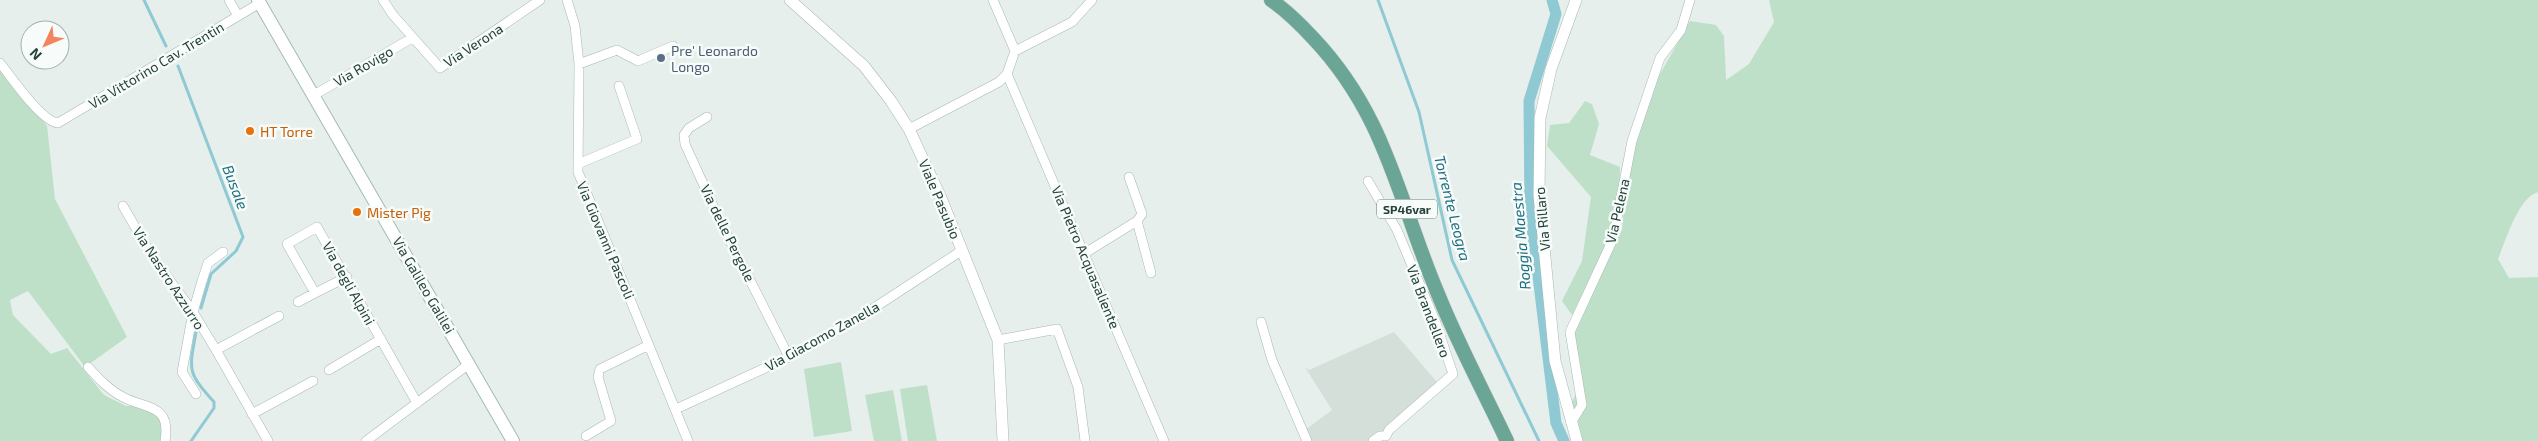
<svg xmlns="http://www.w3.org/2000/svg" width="2538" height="441" font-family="'Exo 2',sans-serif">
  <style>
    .built { fill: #d4dfda }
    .green { fill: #bfe0c8 }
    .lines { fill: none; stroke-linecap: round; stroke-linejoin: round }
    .stream { stroke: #8ec9d4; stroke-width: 3 }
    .canal { stroke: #8ec9d4; stroke-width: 11 }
    .minor-casing { stroke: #a8b8b2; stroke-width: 10 }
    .tertiary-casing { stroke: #a8b8b2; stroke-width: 12 }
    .secondary-casing { stroke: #a4bbb3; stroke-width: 14 }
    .primary-casing { stroke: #c2cac8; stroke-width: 15 }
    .minor { stroke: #fff; stroke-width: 9 }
    .tertiary { stroke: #fff; stroke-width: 11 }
    .secondary { stroke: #fff; stroke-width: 12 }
    .primary { stroke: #6aa596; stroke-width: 14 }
    .service-dot { fill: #5c6f8a; stroke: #f7fbf9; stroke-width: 2 }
    .food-dot { fill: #e8710a; stroke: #f7fbf9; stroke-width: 2 }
    .labels { text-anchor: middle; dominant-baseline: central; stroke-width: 5; stroke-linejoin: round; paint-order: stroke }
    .shield { fill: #f7fbf9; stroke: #637a73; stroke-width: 1 }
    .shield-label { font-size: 12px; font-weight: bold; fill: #24423a }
    .street-label { font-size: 14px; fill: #24423a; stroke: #f7fbf9 }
    .service-label { font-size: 14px; fill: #4e5e75; stroke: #f7fbf9; text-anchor: start }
    .food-label { font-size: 14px; fill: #c56008; stroke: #f7fbf9; text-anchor: start }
    .water-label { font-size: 15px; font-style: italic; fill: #1c6f80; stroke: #f7fbf9 }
  </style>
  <rect width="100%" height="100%" fill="#e6efeb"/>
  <path class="built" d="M1394,332L1437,382L1426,393L1428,402L1371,441H1310L1305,430L1332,410L1305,367L1309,370Z"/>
  <path class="green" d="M1769,0H2538V192C2518,198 2506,240 2498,259L2509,278L2538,277V441H1583L1570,405L1583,382L1573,325L1622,230L1633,122L1690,21L1716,25L1724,36L1726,80L1749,64L1774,22Z
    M0,62L47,126L55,199L127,337L85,367L28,291L10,300L13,315L51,354L67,348L104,395L126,406H158L169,418L166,441H0Z
    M1585,101L1592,104L1599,124L1590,155L1620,167L1619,221L1572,315L1562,301L1582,261L1591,197L1547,146L1550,125L1569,123Z
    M841,362L852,431L814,437L804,369Z
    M927,385L937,441H908L900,389Z
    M893,390L902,441H874L865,395Z"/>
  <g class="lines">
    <path class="stream" d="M144,0L166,46
      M1378,0L1419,112L1452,260L1539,441
      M178,66L243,237L236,251L211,274L201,308
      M191,441L214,408V402C187,372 189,371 196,332"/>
    <path class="canal" d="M1552,0L1556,14L1529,101L1530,211L1556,423L1564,441"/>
    <defs>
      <path id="minor" d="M229,0L238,16
        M383,0L393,15L440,68L540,0
        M567,0L575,26L579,64L578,172L688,441
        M1015,51L1072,22L1092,0
        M0,63C12,78 41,121 58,123L260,3
        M579,64L617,50L638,61L673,46
        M1007,74L1164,441
        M314,95L412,38
        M707,117L689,128L684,135L685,144L721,223L789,357
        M909,129L999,82L1007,74L1015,51L993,0
        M578,164L637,139L619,86
        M1129,177L1142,214L1137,221
        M1368,181L1397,230L1436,323L1453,374L1389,430L1386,436H1380L1373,441
        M123,206L152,256L193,312L216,350L268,441
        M1085,253L1137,221L1151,273
        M347,277L315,293L287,244L317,227L417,403
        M298,302L315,293
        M1261,322L1272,360L1307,441
        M998,340L1057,329L1078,387L1085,441
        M216,350L279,316
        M88,367C98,378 109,390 123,397C148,410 171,404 165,441
        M329,370L381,339
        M196,394L182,372L193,312L202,281L208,263L223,252
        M676,409L789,357L854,321L961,251
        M252,414L313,381
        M1571,423L1582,405L1570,332L1613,239L1632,141L1660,58L1681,30L1690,0
        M586,436L611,421L598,377L600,369L649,345
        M366,441L469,364"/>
      <path id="tertiary" d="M790,0L864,66L891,101L909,129L941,198L998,340L1003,441
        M1576,0L1551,69L1540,118L1539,195L1555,361L1577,441"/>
      <path id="secondary" d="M258,0L513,441"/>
      <path id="primary" d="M1271,0C1287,11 1300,24 1313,38C1387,116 1398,200 1438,294C1458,344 1484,392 1507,441"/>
    </defs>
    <use href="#minor" class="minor-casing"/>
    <use href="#tertiary" class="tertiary-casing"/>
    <use href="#secondary" class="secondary-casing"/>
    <use href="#primary" class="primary-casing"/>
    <use href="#minor" class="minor"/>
    <use href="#tertiary" class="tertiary"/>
    <use href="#secondary" class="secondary"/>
    <use href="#primary" class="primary"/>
  </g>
  <circle class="service-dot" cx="661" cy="58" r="5"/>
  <g class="food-dot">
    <circle cx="250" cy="131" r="5"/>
    <circle cx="357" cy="212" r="5"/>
  </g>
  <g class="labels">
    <rect class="shield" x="1377" y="199.5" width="60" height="19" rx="4"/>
    <g class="shield-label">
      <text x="1407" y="209">SP46var</text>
    </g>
    <g class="street-label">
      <text transform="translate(473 45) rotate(-33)">Via Verona</text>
      <text transform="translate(156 65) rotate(-31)">Via Vittorino Cav. Trentin</text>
      <text transform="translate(363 66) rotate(-30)">Via Rovigo</text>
      <text transform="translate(940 199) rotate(67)">Viale Pasubio</text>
      <text transform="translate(1617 211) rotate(-77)">Via Pelena</text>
      <text transform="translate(1542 219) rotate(-95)">Via Rillaro</text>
      <text transform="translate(728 233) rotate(64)">Via delle Pergole</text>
      <text transform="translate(606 240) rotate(67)">Via Giovanni Pascoli</text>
      <text transform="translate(1086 257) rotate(67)">Via Pietro Acquasaliente</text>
      <text transform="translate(169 278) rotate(57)">Via Nastro Azzurro</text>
      <text transform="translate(349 283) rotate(61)">Via degli Alpini</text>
      <text transform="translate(424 285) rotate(60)">Via Galileo Galilei</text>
      <text transform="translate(1429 311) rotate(69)">Via Brandellero</text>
      <text transform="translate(822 336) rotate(-29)">Via Giacomo Zanella</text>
    </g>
    <g class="service-label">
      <text x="671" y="50">Pre' Leonardo<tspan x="671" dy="16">Longo</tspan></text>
    </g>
    <g class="food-label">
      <text x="260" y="131">HT Torre</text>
      <text x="367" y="212">Mister Pig</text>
    </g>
    <g class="water-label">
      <text transform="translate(236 187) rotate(69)">Busale</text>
      <text transform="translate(1453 208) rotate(76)">Torrente Leogra</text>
      <text transform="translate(1520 236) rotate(-95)">Roggia Maestra</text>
    </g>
  </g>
  <g transform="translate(45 45) rotate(226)"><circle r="24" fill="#f7fbf9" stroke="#a3b1ad"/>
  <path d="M0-4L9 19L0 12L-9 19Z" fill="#f4845f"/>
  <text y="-8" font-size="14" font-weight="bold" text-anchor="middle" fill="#24423a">N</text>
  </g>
</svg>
